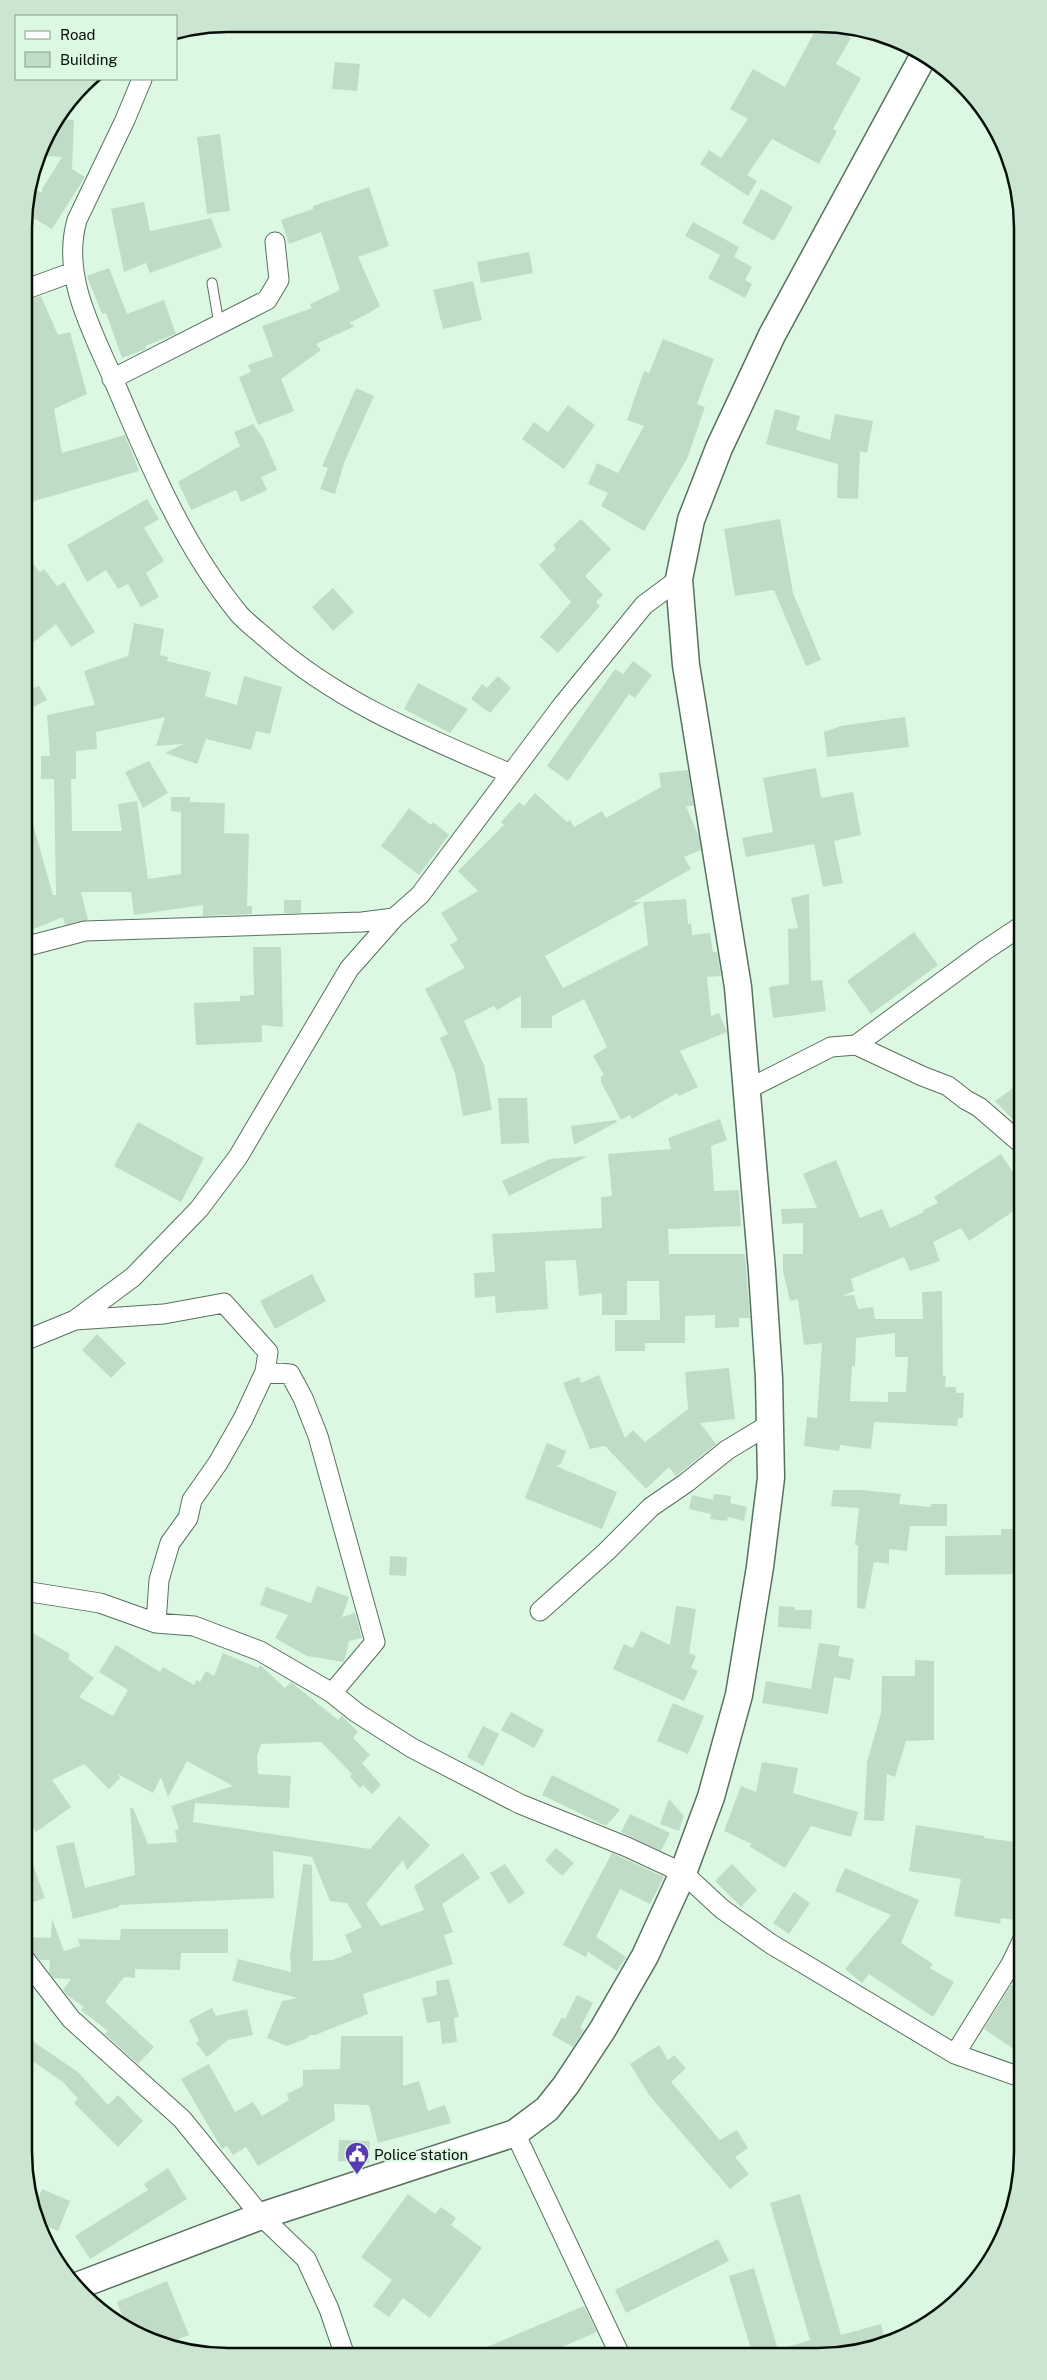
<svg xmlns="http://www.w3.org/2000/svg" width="1047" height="2380" font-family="'Public Sans',sans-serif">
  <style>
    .building { fill: #c0dcc7; fill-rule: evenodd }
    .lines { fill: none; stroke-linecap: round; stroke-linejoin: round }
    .lane-casing { stroke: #58715e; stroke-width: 11 }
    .street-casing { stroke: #58715e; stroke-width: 21 }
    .secondary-casing { stroke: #58715e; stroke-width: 29 }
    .lane { stroke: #fff; stroke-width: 9 }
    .street { stroke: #fff; stroke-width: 19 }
    .secondary { stroke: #fff; stroke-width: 26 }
    .labels { text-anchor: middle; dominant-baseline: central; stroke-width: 4.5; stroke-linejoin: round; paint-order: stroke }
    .poi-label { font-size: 15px; fill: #060f08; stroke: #dcf8e2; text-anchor: start }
    .rim { fill: none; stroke: #060f08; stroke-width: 2.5 }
  </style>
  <rect width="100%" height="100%" fill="#dcf8e2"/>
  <path class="building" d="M817,27H832L851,38L836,64L861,78L833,129L837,131L819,164L772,139L747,175L757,181L748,196L700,164L709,150L721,158L748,119L730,109L753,69L785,87Z
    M335,62L360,64L357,91L332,89Z
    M59,119L74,120L72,169L85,177L52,229L25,213L32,187L42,193V189L62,157L43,156L45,138Z
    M220,134L230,211L207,214L197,137Z
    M369,187L389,246L358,257L380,306L369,313L349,323L355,326L316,344L321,350L281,379L294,411L258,425L239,377L251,372L248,365L273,356L262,326L312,308L310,304L340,290L321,232L289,244L281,220L313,209V206Z
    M761,189L793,207L774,241L742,223Z
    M144,202L150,231L211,218L222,247L150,273L146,263L124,272L111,209Z
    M693,222L739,247L734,257L752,267L745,280L752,284L745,298L708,278L720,255L685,236Z
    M529,252L533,273L481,283L477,262Z
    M109,268L127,314L164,300L176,334L145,346L146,349L122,358L106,313L102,314L87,276Z
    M473,281L482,320L443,329L433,290Z
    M41,296L58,335L70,332L87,394L54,409L62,453L125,435L139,471L24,504V301Z
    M663,339L714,359L697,404L705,407L687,459L644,531L601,506L608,493L588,484L597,463L618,473L644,426L627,420L644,371L649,373Z
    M356,388L374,396L344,463L335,494L320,489L328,468L322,466Z
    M568,405L595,425L564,469L522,439L534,422L548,432Z
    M775,409L800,416L796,430L830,440L835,414L873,421L867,453L860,451L858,499L837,498L838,464L766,444Z
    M253,424L263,438L277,470L261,477L267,490L241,502L236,490L191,510L178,482L240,446L234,432Z
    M147,499L159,519L144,528L164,561L146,573L159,597L141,607L128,584L118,589L106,570L87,582L67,545Z
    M581,519L611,549L585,576L603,595L596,602L600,606L558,653L540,637L571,602L539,565L556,549L553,545Z
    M780,519L793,593L821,660L806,666L774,590L735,596L724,529Z
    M24,553L40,572L44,569L57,586L64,582L95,632L71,647L56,624L24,650Z
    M333,588L354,612L333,631L312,607Z
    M134,623L164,629L160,655L168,657L167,661L211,672L205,696L237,705L244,676L282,687L270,734L256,731L251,750L206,739L197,764L165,753L183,744L156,746L165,717L96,732L97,749L76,751V779H71L72,831H122L118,804L137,801L148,879L181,874V812L171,811V797H190V802L225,803L224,833L249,834L247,906H252V914L203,916V905L134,915L131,892H81L88,920L65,925L63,917L24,933V811L29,810L53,895H56L54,779H41V756H50L47,715L95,705L84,671L128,656Z
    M633,661L652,675L635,698L629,694L568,781L547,766L615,669L623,674Z
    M498,676L511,688L490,713L471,699L482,684L487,688Z
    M418,683L468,709L450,733L404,709Z
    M39,686L47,700L24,712V691Z
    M905,717L909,747L827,757L824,732L841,726Z
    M149,761L168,793L143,808L125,772Z
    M816,768L821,798L853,792L861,835L834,841L843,883L823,887L814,844L746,857L742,838L773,832L763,778Z
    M688,770L694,806H686L699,837L701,850L684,857L691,869L633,902H642L545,956L563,988L648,945L643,902L686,899L688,924L691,923L692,935L710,933L713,952H717L721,976L707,977L711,1016L719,1013L727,1032L680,1051L698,1087L679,1096L677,1093L632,1119L630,1115L621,1120L601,1082V1076L604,1075L593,1056L607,1047L584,999L552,1016V1028H521V996L497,1010L494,1006L464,1021L484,1065L492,1110L463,1116L455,1073L440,1038L448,1034L425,989L465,968L450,945L458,940L441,913L478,891L458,871L504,825L501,822L519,802L524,806L535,793L567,822L570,820L574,827L602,811L606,818L661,787L659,773Z
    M409,808L431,825L433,822L449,835L419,875L381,846Z
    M809,894L811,981L822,980L826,1011L773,1018L769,987L789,984L788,929L798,928L791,898Z
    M284,900H301V913H284Z
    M914,932L938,965L871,1014L847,981Z
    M253,947H281L283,1027L262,1025V1042L196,1045L194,1003L240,1001V996L254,995Z
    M1023,1081V1130L995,1101Z
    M498,1098H527L529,1143L501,1144Z
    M720,1119L727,1140L711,1146L714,1191L739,1190L741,1226L668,1229L669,1254H745L750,1318H739V1327L715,1328V1315L685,1316V1343H645V1351H615V1320H660L659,1281H627V1315H602V1293L579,1296L576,1260L545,1261L548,1309L496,1313L495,1296L475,1298L474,1273L495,1272L492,1234L602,1228L601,1197L612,1196L608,1154L671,1149L668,1138Z
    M616,1120L617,1122L574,1145L571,1126Z
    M138,1122L204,1158L181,1202L114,1166Z
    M1001,1154L1023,1188V1205L969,1241L961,1228L933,1242L940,1261L910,1271L904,1257L851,1279L854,1291L842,1296L854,1295L858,1309L873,1307L875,1319H923L922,1292L942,1291L943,1376H946L945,1387H956V1393H964L963,1418H958L957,1426L874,1422L871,1449L840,1445L839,1451L804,1446L807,1417L817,1418L822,1343L804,1345L798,1299L790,1301L783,1271V1254H803V1223L782,1224L781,1209L817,1208L803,1174L836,1160L860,1218L882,1209L890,1228L924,1212L923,1210L938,1203L934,1197ZM895,1333V1357H908L906,1392H888V1402L850,1401L852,1366H855L856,1338Z
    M588,1156L509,1196L502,1181L550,1159Z
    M312,1274L326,1301L275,1329L260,1301Z
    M97,1334L126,1363L111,1378L82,1350Z
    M729,1368L735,1419L700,1423L716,1444L676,1476L669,1467L646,1489L605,1446L590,1449L563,1383L579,1377L581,1383L599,1375L625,1438L633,1430L645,1442L688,1409L685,1372Z
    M547,1443L566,1451L561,1464L556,1466L617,1492L602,1529L525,1498Z
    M833,1490H861L901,1494L899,1504L931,1507V1504H947V1526H910L907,1551L889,1549V1564L874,1562L865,1609L857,1608L858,1545H855L859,1508L831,1506Z
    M714,1494L731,1496L730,1503L747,1507L744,1521L728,1517L727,1521L710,1519L711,1514L689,1509L692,1495L713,1500Z
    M1001,1529H1018V1536L1023,1535V1574L945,1575V1536L1001,1535Z
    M390,1556L407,1557L406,1576L389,1575Z
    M317,1586L349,1597L342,1617L355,1613L362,1638L349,1641L344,1662L307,1656L275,1638L288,1615L260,1605L266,1587L311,1603Z
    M676,1606L696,1609L689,1653L696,1656L691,1668L698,1671L684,1701L613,1669L624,1644L633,1648L641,1631L670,1645Z
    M779,1606L795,1607V1610H812L811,1629L778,1627Z
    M24,1628L70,1654L68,1659L94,1678L79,1697L113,1716L128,1690L99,1672L116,1645L160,1672L163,1667L194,1685L196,1680L200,1682L206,1671L214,1676L223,1653L258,1668L260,1665L285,1688L291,1682L338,1720L342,1716L358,1732L353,1738L370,1755L362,1763L381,1785L372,1794L363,1785L360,1788L350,1777L352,1774L321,1742L261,1744L257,1756L258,1774L291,1776L289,1808L195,1803L193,1822L370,1849L399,1816L430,1845L407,1870L403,1860L366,1904L381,1926L424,1910L414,1886L463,1853L480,1878L442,1904L453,1932L444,1935L453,1964L363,1994L368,2014L315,2035H309L308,2038L287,2046L267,2038L282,2001L298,1998L232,1981L238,1959L291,1972L290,1956L303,1864L312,1865L313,1961L333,1960L352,1952L345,1935L362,1927L347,1903L330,1901L312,1857L273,1851L274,1898L119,1905V1907L73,1919L56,1846L74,1842L85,1888L135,1875L130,1808H133L148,1844L177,1842L175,1830L179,1829L171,1806L233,1786L187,1761L168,1797L161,1777L153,1793L118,1774L120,1778L109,1789L84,1764L52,1780L71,1807L36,1832L24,1814Z
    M819,1643L840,1646L838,1656L854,1659L850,1680L834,1677L828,1714L762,1703L766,1681L811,1689Z
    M915,1660L934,1661V1740L906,1741L895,1777L887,1774L884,1821L864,1820L867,1762L881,1713L882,1676H915Z
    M673,1703L704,1716L688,1754L657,1741Z
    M511,1712L544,1730L534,1748L501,1730Z
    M483,1726L499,1734L483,1766L467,1757Z
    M762,1762L798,1768L793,1793L858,1812L851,1837L811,1826L785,1868L749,1846L752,1844L724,1831L741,1786L756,1792Z
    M552,1775L616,1807L620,1810L606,1826L542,1795Z
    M669,1799L684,1816L679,1831L660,1824Z
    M630,1814L670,1833L661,1851L621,1832Z
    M916,1825L984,1836V1838L1023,1843V1921L1001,1918L1000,1924L954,1916L961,1879L909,1871Z
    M26,1846L45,1898L24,1905V1847Z
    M556,1848L574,1863L562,1876L545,1860Z
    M612,1853L664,1877L650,1904L620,1889L596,1937L626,1957L617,1971L588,1952L586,1957L563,1945Z
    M505,1864L525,1893L509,1904L490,1873Z
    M732,1864L757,1890L741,1907L715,1881Z
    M845,1868L919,1900L901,1943L933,1964L930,1968L954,1982L933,2017L869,1974L862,1983L845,1969L891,1915L835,1891Z
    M794,1892L810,1903L789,1934L773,1923Z
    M52,1919L64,1951L80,1946L78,1939L120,1940L121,1929H228V1953H181L180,1970L135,1969V1978L124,1977L105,2002L154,2047L138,2064L105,2034L108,2031L81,2010L84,2007L67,1995L63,1990L71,1979L53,1978L49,1973L50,1960H40L30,1949L27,1937L51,1938Z
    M449,1979L459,2017L454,2018L457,2042L442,2044L440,2021L427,2023L422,1998L437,1995L436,1981Z
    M1011,1985L1023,1993V2055L984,2029Z
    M577,1995L593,2003L580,2028L584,2030L573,2047L552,2035L562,2017L565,2019Z
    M212,2008L216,2016L247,2009L253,2035L228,2040L207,2057L196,2043L199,2040L189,2020Z
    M24,2035L79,2073L108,2105L118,2095L143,2121L118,2147L74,2103L78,2099L63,2082L24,2055Z
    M341,2036H403V2086L419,2081L428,2111L445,2105L451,2123L378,2143L369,2105L334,2104L335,2120L258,2166L246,2147L233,2155L227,2146L222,2149L181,2079L209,2064L235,2112L253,2102L262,2116L289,2100L287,2094L303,2086V2070L340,2069Z
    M659,2045L668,2060L674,2055L686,2068L671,2082L720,2140L737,2130L748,2148L735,2157L749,2174L730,2189L649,2095L630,2064Z
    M339,2140L370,2141L369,2163L338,2161Z
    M168,2168L187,2199L90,2259L75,2236L148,2190L144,2184Z
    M42,2189L70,2201L58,2231L39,2223L33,2210Z
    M408,2194L435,2214L441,2207L456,2218L451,2225L482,2248L430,2318L403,2298L389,2317L373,2306L392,2280L361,2257Z
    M800,2194L841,2335L881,2324L886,2343L871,2349L818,2356H753L729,2276L754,2268L778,2350L810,2340L770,2203Z
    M718,2239L729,2261L626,2313L615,2290Z
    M167,2281L189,2335L165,2344L138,2335L127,2328L117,2302Z
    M584,2306L597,2332L543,2355L470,2354Z"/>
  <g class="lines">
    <defs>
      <path id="lane" d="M212,283L219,324"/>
      <path id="street" d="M142,79L125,120L77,220C61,276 92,330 114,381C148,461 183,546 239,614C247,623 258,631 267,639C337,702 425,737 511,774
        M24,290L73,272
        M112,379L267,300L279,280L275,242
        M24,947L85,931L362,922L394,918L420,895L561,707L644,605L679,579
        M856,1045L984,951L1023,925
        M748,1089L831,1047L856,1045L922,1076L948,1086L966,1100L979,1107L1023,1145
        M75,1320L164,1314L224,1303L268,1352L265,1372
        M24,1341L75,1320L133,1277L199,1209L238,1157L349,969L394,918
        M24,1591L100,1603L156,1623L194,1626L260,1651L332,1693L357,1713L412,1748L520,1804L627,1847L683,1873L722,1909L771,1944L955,2054L1023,2078
        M540,1611L606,1552L651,1507L686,1483L727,1450L770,1424
        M156,1623L159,1580L170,1543L188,1518L192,1500L218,1463L243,1419L265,1372L290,1374L303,1398L318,1436L375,1642L332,1693
        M24,1958L71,2019L182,2119L261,2216L306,2259L329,2309L344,2353
        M955,2054L1011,1964L1023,1939
        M515,2133L620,2355"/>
      <path id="secondary" d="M77,2286L261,2216L515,2133L547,2109L566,2085L603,2029L645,1956L683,1873L711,1797L739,1695L760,1567L771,1478L769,1378L762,1271L738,987L686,665L679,579L691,520L719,448L772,335L924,55"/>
    </defs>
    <use href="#lane" class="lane-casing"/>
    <use href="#street" class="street-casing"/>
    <use href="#secondary" class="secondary-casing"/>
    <use href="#lane" class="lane"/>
    <use href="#street" class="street"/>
    <use href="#secondary" class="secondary"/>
  </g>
  <defs>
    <symbol id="civic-pin" viewBox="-11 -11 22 30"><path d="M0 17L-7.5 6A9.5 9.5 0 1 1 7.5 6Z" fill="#583ab2" stroke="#dcf8e2"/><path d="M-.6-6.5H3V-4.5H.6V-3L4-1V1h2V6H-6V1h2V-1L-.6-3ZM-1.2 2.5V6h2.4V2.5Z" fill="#fff"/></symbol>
  </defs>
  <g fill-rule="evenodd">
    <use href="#civic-pin" x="343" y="2140" width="28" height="38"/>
  </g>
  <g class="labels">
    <g class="poi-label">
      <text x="374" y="2154">Police station</text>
    </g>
  </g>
  <path d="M0 0H1047V2380H0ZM228 32H818A196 196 0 0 1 1014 228V2152A196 196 0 0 1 818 2348H228A196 196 0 0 1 32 2152V228A196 196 0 0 1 228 32Z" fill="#cbe5d1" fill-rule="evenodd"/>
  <path class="rim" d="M228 32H818A196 196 0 0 1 1014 228V2152A196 196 0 0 1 818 2348H228A196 196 0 0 1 32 2152V228A196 196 0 0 1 228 32Z"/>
  <rect x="15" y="15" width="162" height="65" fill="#dcf8e2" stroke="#869b8b"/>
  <rect x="25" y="31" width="25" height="8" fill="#ffffff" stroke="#869b8b"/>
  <text x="60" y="40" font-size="15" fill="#060f08">Road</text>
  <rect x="25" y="52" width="25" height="15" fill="#c0dcc7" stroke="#869b8b"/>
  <text x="60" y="65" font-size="15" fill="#060f08">Building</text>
</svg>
